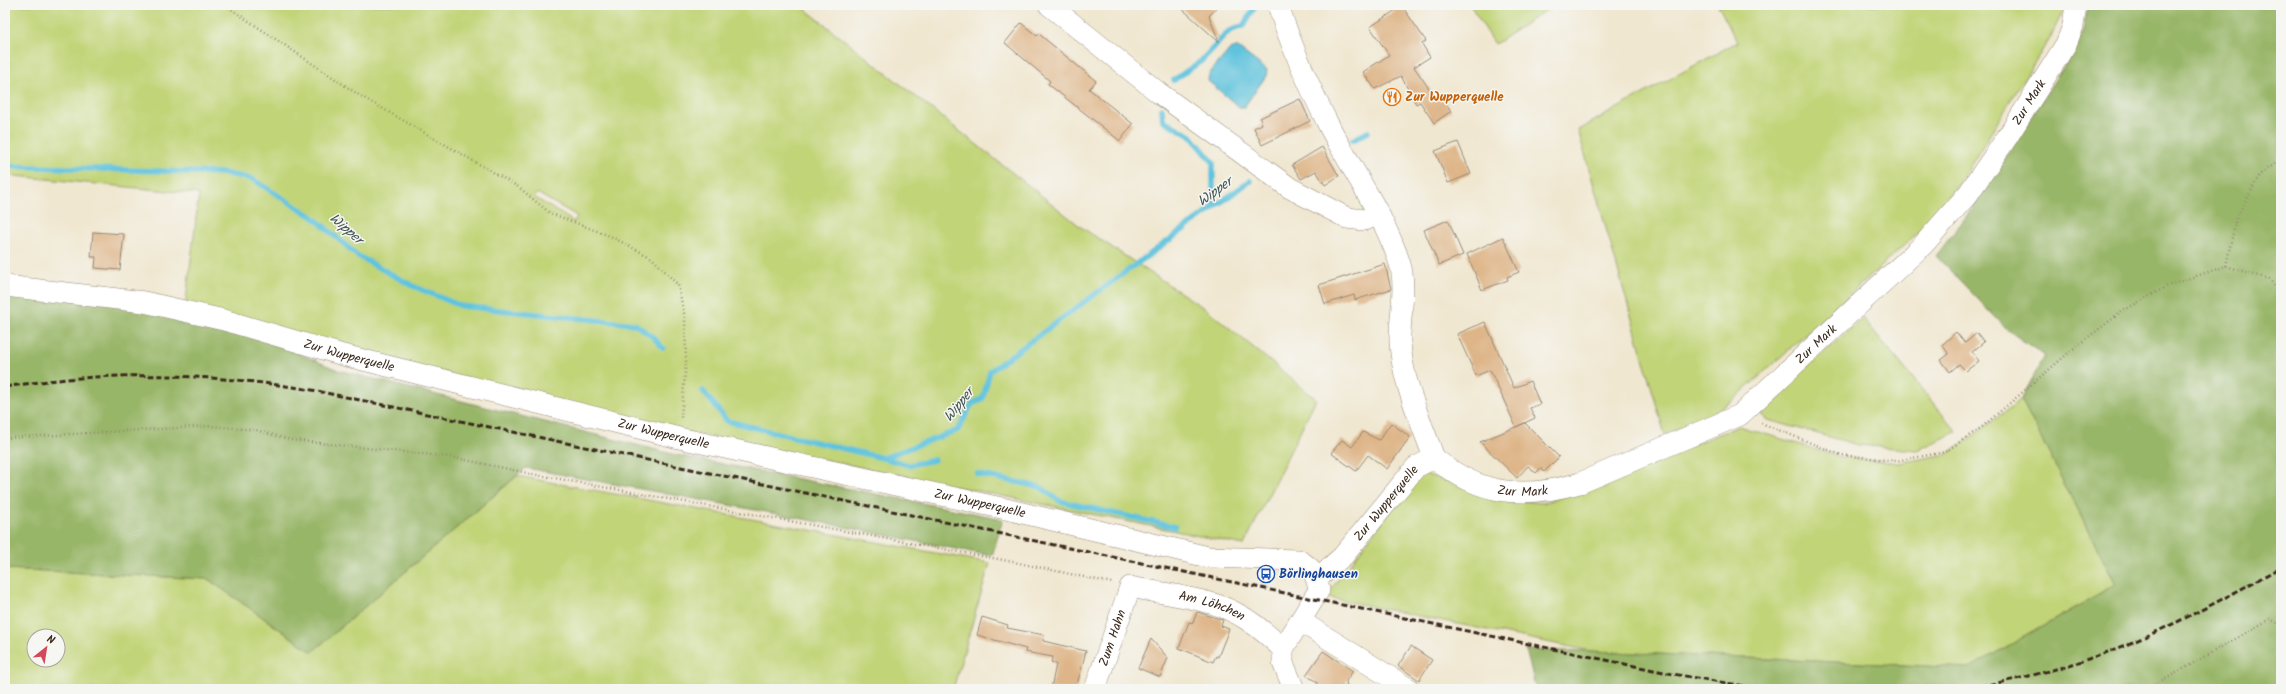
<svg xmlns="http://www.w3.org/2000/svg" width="2286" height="694" font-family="Kalam,sans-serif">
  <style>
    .green { fill: #c1d477; stroke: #7e7f4a; fill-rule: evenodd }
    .forest { fill: #98b668; stroke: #6a7043 }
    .water { fill: #5fc3dd; stroke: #4d767e }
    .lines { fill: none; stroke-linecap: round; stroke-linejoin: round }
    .stream { stroke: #5fc3dd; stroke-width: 5.5 }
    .building { fill: #deb588 }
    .street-casing { stroke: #968877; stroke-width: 22 }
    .path { stroke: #968877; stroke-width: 2.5; stroke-dasharray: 1 3; stroke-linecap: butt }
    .street { stroke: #fff; stroke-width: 21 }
    .rail { stroke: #3b2a1e; stroke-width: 3; stroke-dasharray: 6 3; stroke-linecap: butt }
    .labels { text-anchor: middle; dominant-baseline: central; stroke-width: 3; stroke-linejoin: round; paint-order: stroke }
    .food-label { font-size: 13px; font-weight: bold; fill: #c56008; stroke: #f6f6f2; text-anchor: start }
    .street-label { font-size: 13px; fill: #3b2a1e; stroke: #f6f6f2 }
    .transit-label { font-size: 13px; font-weight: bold; fill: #164399; stroke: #f6f6f2; text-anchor: start }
    .water-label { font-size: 14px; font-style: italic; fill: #465857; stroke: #f6f6f2 }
  </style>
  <rect width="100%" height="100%" fill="#f6f6f2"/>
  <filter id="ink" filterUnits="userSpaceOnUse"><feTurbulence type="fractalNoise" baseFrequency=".025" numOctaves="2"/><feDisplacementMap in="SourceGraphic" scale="8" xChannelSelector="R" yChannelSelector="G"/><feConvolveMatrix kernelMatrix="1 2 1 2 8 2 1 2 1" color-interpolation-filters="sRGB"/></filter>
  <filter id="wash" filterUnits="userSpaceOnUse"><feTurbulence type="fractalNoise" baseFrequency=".012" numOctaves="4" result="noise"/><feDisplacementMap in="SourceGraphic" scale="16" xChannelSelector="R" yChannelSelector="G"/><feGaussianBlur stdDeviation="0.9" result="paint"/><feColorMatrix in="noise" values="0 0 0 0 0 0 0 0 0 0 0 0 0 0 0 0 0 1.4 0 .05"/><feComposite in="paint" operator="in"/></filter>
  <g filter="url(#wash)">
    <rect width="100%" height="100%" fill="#f0e7d0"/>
    <path class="green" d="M5,5H800L1081,227L1210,312L1316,399L1244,545L668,428L185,309L199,194L5,175ZM537,193L577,216L574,222L534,197Z
      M1470,5H1554L1495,44Z
      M1718,5H2066L2051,36L1961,181L1922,229L1732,401L1704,418L1665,435L1578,130L1737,42Z
      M1863,318L1957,432L1917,450L1858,445L1768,420L1757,410Z
      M2021,399L2116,585L1969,668L1591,651L1325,597L1416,477L1425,474L1485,494L1510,500L1543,503L1580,490L1739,426L1841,457L1899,463L1947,454L1985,427Z
      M517,476L990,563L953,689H5V569L208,579L312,652ZM34,636H58V660H34Z"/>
    <path class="forest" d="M2088,5H2281V689H1536L1526,650L1591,651L1969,668L2116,585L2021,399L2045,356L2009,331L1936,256L1972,209L2069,58L2083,30Z
      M5,286L223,322L338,370L676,455L1003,519L992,556L783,515L526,468L312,652L208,579L5,569Z"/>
    <path class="water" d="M1231,48H1238L1267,70L1266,76L1244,107H1239L1208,81L1209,74Z"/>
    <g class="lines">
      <path class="stream" d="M1174,80L1201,61L1229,31L1243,26L1256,5
        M1162,109L1163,120L1191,136L1213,162V208
        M1353,140L1368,132
        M5,166L223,173L252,179L313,217L358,256L413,286L461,306L635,324L653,337L663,348
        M703,391L727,421L883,458L958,430L972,404L983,398L990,371L1250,181
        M883,458L909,465L934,460
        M977,474L1040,487L1060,501L1175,527"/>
    </g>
    <g id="blocks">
      <path class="building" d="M1178,5H1219L1209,16L1219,42Z
        M1402,6L1426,41L1422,44L1430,57L1414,67L1433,94L1437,90L1451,111L1434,123L1420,102L1416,104L1401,76L1375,89L1363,72L1389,55L1370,27Z
        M1021,23L1037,36L1039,34L1096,81L1089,89L1133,124L1120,141L1048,84L1050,81L1005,43Z
        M1300,99L1310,121L1262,145L1254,128L1262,124L1260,118Z
        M1458,142L1471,174L1448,183L1435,151Z
        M1322,147L1339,176L1325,185L1316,171L1301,179L1292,165Z
        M1448,220L1463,255L1439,265L1424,230Z
        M93,232L124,234L120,270L95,268L96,257H91Z
        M1503,237L1519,272L1507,277L1508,280L1482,290L1467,254Z
        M1385,264L1391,289L1355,300L1354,295L1325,304L1319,285Z
        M1485,322L1514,388L1530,381L1540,404L1530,408L1535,418L1516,427L1490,370L1476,376L1457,334Z
        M1956,332L1965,343L1977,333L1984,342L1972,352L1979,361L1966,371L1959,364L1950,372L1941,360L1949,354L1942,345Z
        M1391,423L1410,437L1387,469L1368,455L1356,471L1331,453L1342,440L1352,447L1363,432L1379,440Z
        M1525,423L1559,457L1544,472L1541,468L1536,473L1528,466L1517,478L1480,442Z
        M1197,612L1223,620L1221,626L1229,629L1218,657L1216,656L1213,662L1179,648L1189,622L1193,623Z
        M982,617L1008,625L1007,628L1044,635L1043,641L1086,651L1076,689H1051L1056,664L1051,662L1053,657L1025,652L1026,649L977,635Z
        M1151,639L1168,658L1160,677L1138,668Z
        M1411,646L1432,660L1419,680L1398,666Z
        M1323,651L1353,671L1346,681L1347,687L1318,689L1317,682L1306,675Z"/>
    </g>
  </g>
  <g filter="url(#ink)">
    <use href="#blocks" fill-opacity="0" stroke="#968877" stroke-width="1"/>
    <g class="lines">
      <defs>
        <g id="street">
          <path d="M1049,5L1159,93L1290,188L1347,218L1364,220L1379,215"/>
          <path d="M1278,5C1291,46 1309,86 1328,124C1352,171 1384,214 1400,264C1407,287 1399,319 1400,342C1402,382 1421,421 1434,458"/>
          <path id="s1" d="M5,286L144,302L224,320L343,355L679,438L1006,509L1208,557L1298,560C1313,568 1316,574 1319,590L1283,649"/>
          <path id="s2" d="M1434,458C1481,496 1523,499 1580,483L1740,415L1923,245L1968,194L2008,136L2066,44L2073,26L2076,5"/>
          <path id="s3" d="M1317,579L1343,556L1416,467L1434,458"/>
          <path d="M1300,621L1409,689"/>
          <path d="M1283,649V663L1294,689"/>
          <path id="s4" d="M1095,689L1130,587C1159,593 1191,596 1220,606C1245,615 1265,632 1283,649"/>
        </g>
      </defs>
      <use href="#street" class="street-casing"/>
      <path class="path" d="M225,5L359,95L517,186L550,213L610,236L652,258L678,285L685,318L686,362L681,418
        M2226,266L2236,218L2260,175L2281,159
        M1761,423L1841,455L1896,461L1945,452L1982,427L2079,344L2123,311L2167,286L2226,266L2269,279L2281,293
        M5,438L210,426L256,430L291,440L451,457L532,474L1014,562L1112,583
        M2148,689L2270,619L2281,625"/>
      <use href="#street" class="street"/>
      <path class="rail" d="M5,387C108,370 209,373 312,390L1673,674L1762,689
        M1963,689C2027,679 2090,662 2149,635C2194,615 2238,591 2281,567"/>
    </g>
  </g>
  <defs>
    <symbol id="restaurant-ring" viewBox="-11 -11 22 22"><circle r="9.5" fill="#f6f6f2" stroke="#e8710a" stroke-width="1.5"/><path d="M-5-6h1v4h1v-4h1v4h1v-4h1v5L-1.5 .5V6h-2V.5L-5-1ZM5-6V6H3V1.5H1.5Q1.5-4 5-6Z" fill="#e8710a"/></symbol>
    <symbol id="bus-ring" viewBox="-11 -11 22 22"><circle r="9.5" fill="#f6f6f2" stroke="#1a4fb4" stroke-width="1.5"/><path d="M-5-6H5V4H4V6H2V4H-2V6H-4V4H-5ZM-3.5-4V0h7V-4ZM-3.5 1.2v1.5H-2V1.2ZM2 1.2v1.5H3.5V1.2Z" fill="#1a4fb4"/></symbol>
  </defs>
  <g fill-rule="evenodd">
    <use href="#restaurant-ring" x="1382" y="87" width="20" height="20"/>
    <use href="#bus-ring" x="1256" y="564" width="20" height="20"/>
  </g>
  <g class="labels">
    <g class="food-label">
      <text x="1405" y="97">Zur Wupperquelle</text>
    </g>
    <g class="street-label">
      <text stroke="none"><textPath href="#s2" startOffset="757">Zur Mark</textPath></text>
      <text stroke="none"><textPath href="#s2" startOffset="433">Zur Mark</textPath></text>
      <text stroke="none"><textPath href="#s1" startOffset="352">Zur Wupperquelle</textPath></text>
      <text stroke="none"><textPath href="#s1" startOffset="676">Zur Wupperquelle</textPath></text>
      <text stroke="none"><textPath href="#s2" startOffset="97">Zur Mark</textPath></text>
      <text stroke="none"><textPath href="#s1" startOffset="1000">Zur Wupperquelle</textPath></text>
      <text stroke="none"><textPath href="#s3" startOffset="103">Zur Wupperquelle</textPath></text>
      <text stroke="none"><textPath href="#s4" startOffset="192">Am Löhchen</textPath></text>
      <text stroke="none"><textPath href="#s4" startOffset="54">Zum Hahn</textPath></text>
    </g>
    <g class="transit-label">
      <text x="1279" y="574">Börlinghausen</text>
    </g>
    <g class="water-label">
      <text transform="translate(1215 192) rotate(-36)">Wipper</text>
      <text transform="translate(346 229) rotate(41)">Wipper</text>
      <text transform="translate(959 405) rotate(-51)">Wipper</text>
    </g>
  </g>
  <rect width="2286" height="694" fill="none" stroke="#f6f6f2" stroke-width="20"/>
  <g transform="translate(46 648) rotate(30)"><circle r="19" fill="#f6f6f2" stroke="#aba49d"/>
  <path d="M0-3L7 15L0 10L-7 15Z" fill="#d1495b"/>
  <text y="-6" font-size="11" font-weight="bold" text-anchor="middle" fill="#3b2a1e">N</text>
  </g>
</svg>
